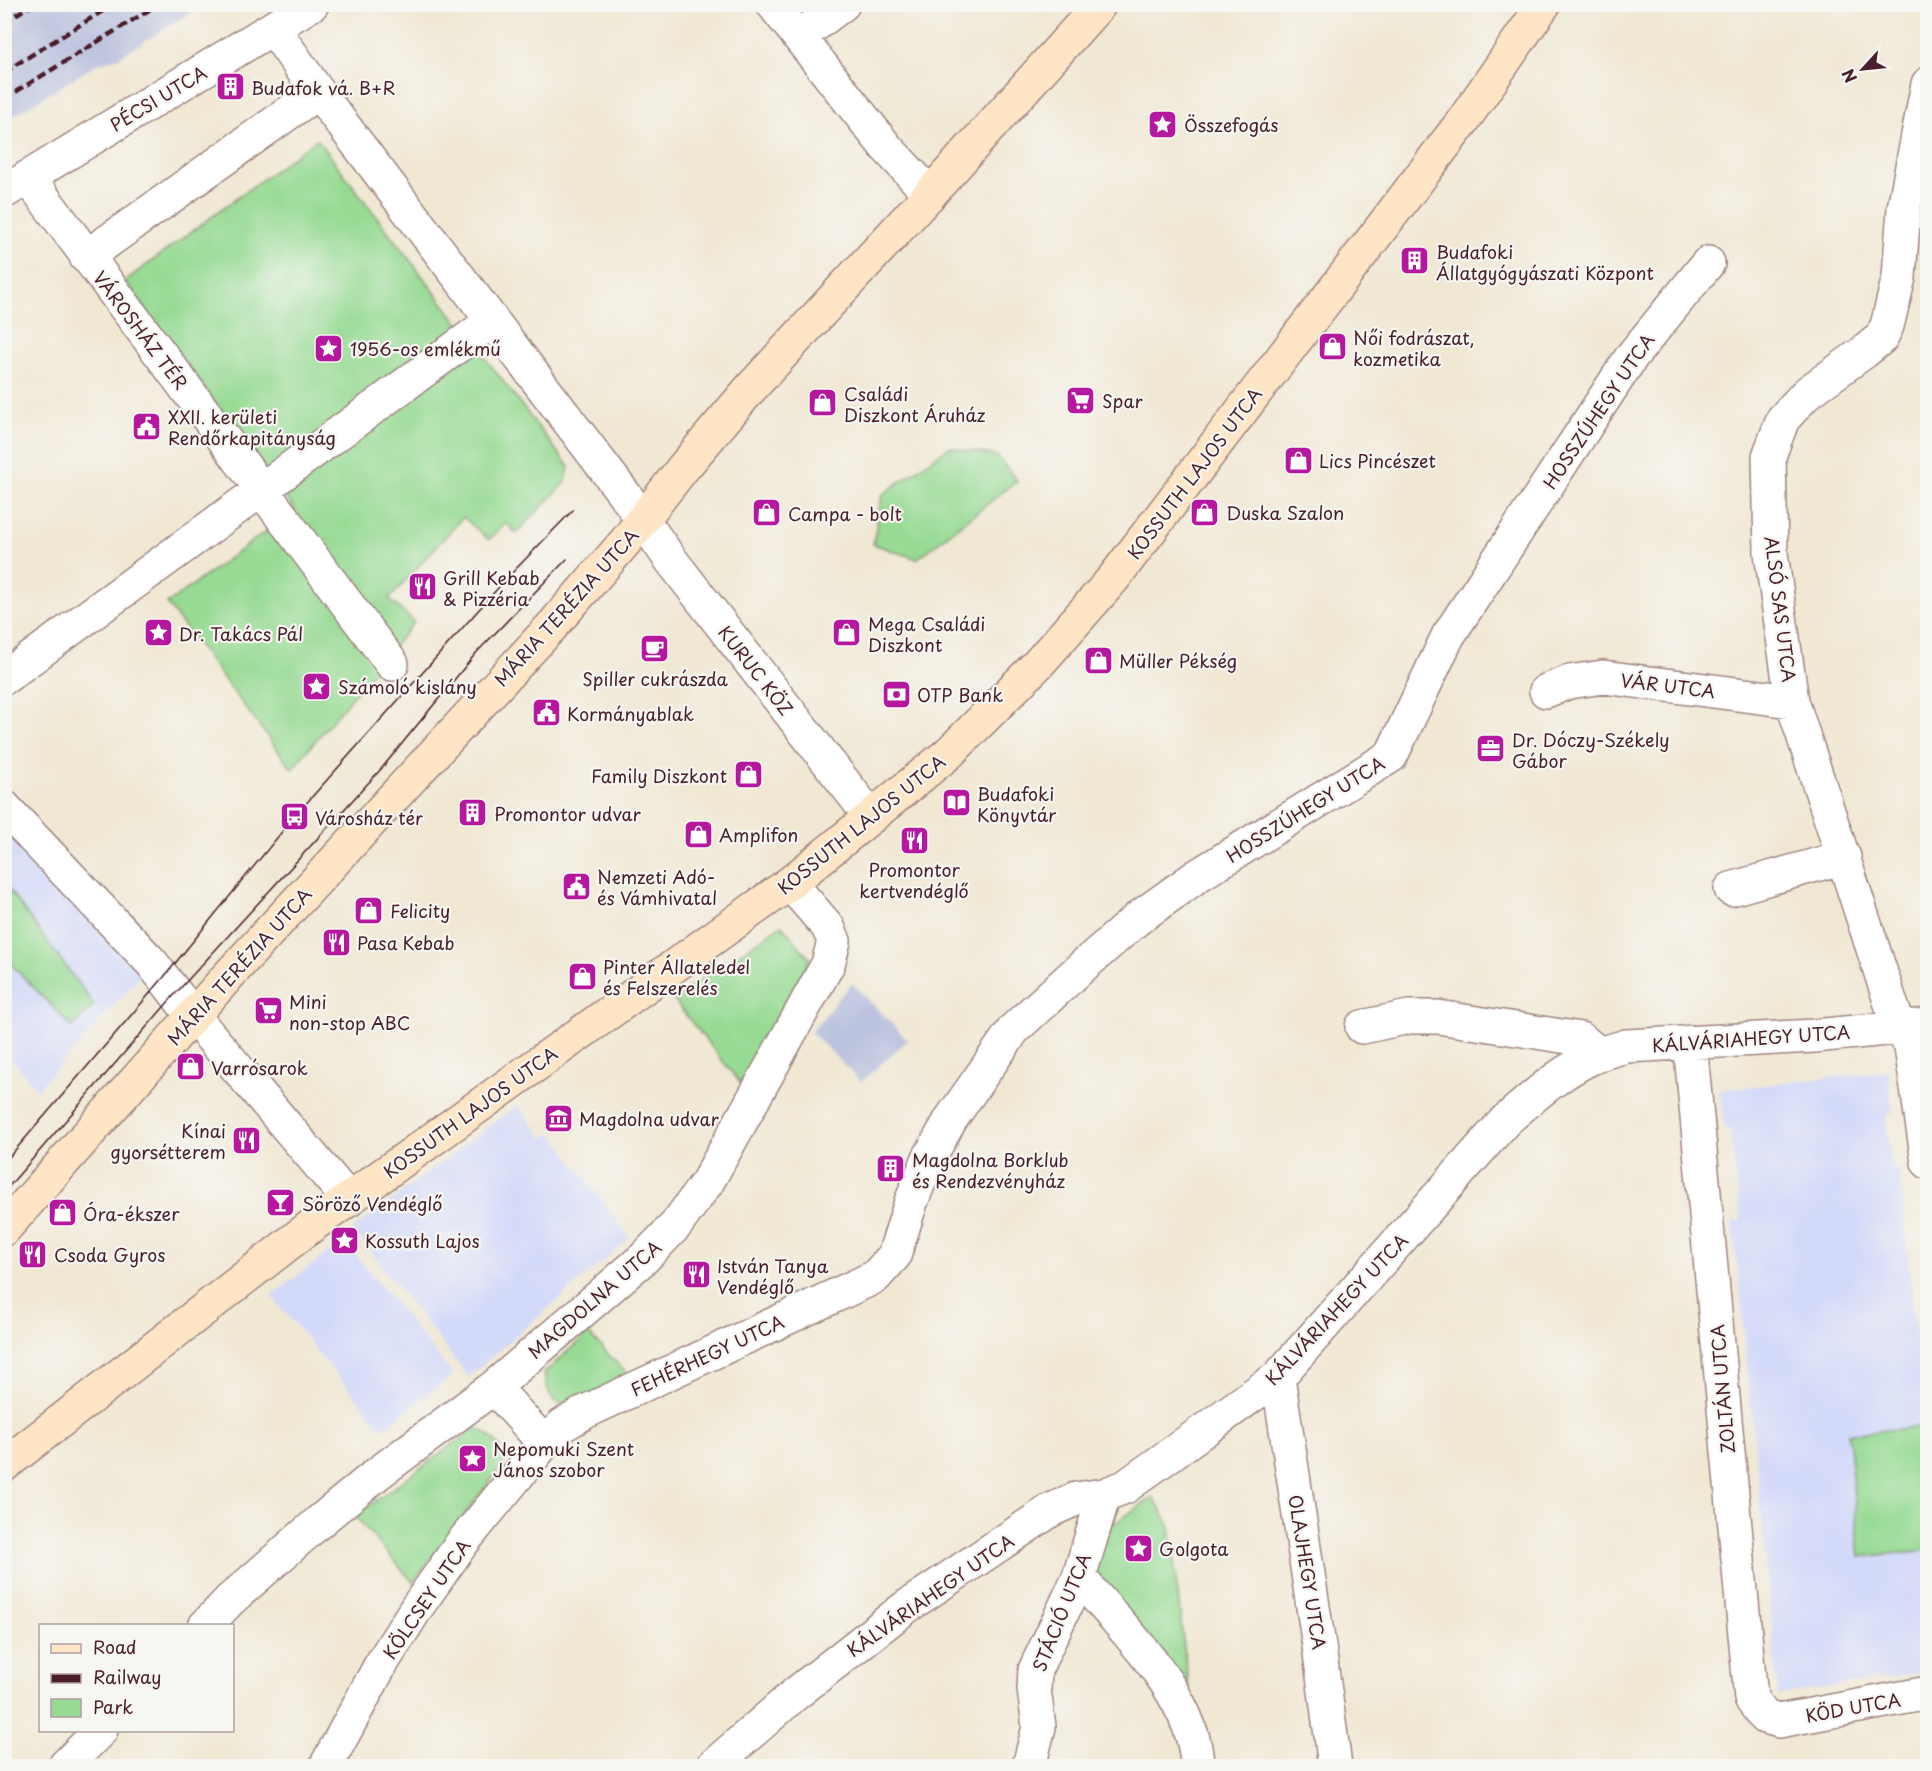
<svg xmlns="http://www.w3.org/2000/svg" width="1932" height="1771" font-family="'Playpen Sans',sans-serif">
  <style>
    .built { fill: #d3d9f9 }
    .industrial { fill: #bcc3de }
    .green { fill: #96da93; stroke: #707c5f; stroke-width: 1.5 }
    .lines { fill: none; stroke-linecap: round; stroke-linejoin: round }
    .minor-casing { stroke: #9e8480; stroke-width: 36 }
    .secondary-casing { stroke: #9e8480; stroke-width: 36 }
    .minor { stroke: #fff; stroke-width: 33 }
    .secondary { stroke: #fde5c5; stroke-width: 33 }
    .tram { stroke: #4a1f2b; stroke-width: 1.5 }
    .rail { stroke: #4a1f2b; stroke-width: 4.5; stroke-dasharray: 9 4.5; stroke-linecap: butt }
    .labels { text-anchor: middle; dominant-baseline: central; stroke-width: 4.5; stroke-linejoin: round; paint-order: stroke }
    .poi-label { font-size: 18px; fill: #4a1f2b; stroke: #f6f6f2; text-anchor: start }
    .street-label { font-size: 18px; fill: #4a1f2b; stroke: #f6f6f2 }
  </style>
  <rect width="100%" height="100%" fill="#f6f6f2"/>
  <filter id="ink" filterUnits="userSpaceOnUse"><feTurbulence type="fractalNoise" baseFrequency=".0167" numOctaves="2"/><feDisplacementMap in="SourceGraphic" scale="12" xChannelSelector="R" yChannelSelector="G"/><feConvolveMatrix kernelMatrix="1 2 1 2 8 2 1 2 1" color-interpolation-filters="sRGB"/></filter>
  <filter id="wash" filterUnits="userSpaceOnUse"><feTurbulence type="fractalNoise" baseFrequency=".008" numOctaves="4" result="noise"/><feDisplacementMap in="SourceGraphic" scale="24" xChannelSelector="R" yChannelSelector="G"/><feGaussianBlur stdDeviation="1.35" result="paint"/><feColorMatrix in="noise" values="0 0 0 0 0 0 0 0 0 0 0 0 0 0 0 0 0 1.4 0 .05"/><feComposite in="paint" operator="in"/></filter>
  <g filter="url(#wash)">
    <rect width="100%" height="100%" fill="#f1e8d4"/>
    <path class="built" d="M4,807L152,963L37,1090L5,1051Z
      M1888,1071L1893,1114L1886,1115L1892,1170L1899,1169L1927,1443V1672L1778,1695L1741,1301L1732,1221L1741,1220L1730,1130H1724L1720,1090Z
      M518,1105L543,1138L552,1133L630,1238L468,1377L353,1229Z
      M344,1240L453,1375L382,1429L271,1296Z"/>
    <path class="industrial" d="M5,4H203V5L119,57L97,64L5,121Z
      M852,983L908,1040L861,1082L811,1032Z"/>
    <path class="green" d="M317,139L569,467L565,483L516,533L506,523L489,540L463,517L389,599L414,622L292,769L167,604L295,510L125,281Z
      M949,447L997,456L1017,481L917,559L873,544L882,495Z
      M4,883L94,1005L72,1027L5,958Z
      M782,925L810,959L741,1084L673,999Z
      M588,1333L633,1380L573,1405C548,1406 549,1393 544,1373Z
      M1919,1427L1927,1514V1550L1860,1557L1848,1434Z
      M475,1428C488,1432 506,1447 504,1463L413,1582L355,1516Z
      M1153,1497L1170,1527L1189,1691L1094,1570L1102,1532Z"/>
  </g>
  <g filter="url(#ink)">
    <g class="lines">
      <defs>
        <path id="minor" d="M773,4L886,147L930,194
          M273,28L318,92L628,499L671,560L871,817
          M799,37L843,4
          M1928,84L1904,208L1899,277L1887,326L1881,338L1864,352L1807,393L1783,419L1769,456L1771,553L1792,701L1894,1013L1911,1047L1928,1162
          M28,177L392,664
          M4,192L312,4
          M86,257L318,92
          M4,678L492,321
          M1546,691L1569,682L1603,677L1792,701
          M4,807L152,963L193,1016L349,1200
          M1731,889L1844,857
          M1362,1027L1409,1017H1438L1581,1039L1599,1054
          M1690,1042L1751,1699L1765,1717L1779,1721L1928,1693
          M1278,1377L1319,1646L1335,1766
          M494,1387L544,1443
          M1079,1577C1121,1627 1196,1697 1197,1766
          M205,1626L230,1600L320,1521L377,1474L494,1387L644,1258L676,1225L708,1181L828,964L834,941L828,927L790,883
          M65,1766L101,1730
          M326,1766L380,1666L417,1607L462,1543L544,1443L563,1425L585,1412L875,1277L894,1256L911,1202L929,1158L951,1119L1014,1029L1083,966L1137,919L1197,876L1391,756L1448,636L1632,356L1708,263
          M713,1766L794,1695L906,1607L1051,1510L1076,1499L1104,1495L1125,1487L1278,1377L1505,1121C1534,1096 1563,1069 1598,1055C1607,1051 1617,1049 1626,1046L1814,1036L1928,1025
          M1029,1766L1039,1727L1034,1689L1035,1670L1079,1577L1104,1495"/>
        <path id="secondary" d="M4,1229L229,975L553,625L626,541L683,468L750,389L930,194L1100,4
          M4,1465L310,1227L790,883L949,753L1038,664L1113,579L1463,121L1544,4"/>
      </defs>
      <use href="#minor" class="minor-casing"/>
      <use href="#secondary" class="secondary-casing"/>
      <use href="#minor" class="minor"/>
      <use href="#secondary" class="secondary"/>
      <path class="tram" d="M4,1163L164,977L294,817L507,578L573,510
        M4,1192L176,993L382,768L477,652L567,559"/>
      <path class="rail" d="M4,22L33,4
        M4,72L114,4
        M4,99L159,4"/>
    </g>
  </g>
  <defs>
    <symbol id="building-square" viewBox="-11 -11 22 22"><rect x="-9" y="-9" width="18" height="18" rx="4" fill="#b5179e" stroke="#f6f6f2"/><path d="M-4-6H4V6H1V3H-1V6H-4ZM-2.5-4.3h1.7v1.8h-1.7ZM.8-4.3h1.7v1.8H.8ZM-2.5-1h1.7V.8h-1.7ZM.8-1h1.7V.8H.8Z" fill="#fff"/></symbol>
    <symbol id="sight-square" viewBox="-11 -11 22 22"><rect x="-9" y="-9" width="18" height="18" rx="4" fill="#b5179e" stroke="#f6f6f2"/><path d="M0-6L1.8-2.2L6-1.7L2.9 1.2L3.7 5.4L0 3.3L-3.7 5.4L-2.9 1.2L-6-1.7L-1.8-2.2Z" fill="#fff"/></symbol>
    <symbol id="shop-square" viewBox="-11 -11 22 22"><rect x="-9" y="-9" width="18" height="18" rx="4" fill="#b5179e" stroke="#f6f6f2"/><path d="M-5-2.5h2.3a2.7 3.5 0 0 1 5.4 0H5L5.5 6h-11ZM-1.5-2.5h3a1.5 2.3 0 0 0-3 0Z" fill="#fff"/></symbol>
    <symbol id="supermarket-square" viewBox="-11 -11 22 22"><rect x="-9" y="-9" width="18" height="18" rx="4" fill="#b5179e" stroke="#f6f6f2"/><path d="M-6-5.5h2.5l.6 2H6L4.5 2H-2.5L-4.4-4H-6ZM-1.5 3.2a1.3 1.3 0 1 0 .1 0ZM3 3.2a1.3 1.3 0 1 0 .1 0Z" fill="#fff"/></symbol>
    <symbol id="civic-square" viewBox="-11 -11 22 22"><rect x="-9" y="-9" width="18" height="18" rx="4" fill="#b5179e" stroke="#f6f6f2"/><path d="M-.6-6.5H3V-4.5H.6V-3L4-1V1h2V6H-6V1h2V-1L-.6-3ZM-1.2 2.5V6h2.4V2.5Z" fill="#fff"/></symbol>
    <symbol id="restaurant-square" viewBox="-11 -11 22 22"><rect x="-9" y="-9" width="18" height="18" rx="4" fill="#b5179e" stroke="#f6f6f2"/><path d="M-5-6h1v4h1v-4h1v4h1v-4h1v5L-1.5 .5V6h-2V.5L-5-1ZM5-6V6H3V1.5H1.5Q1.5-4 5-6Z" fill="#fff"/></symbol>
    <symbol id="cafe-square" viewBox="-11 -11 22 22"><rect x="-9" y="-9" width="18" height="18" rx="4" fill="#b5179e" stroke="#f6f6f2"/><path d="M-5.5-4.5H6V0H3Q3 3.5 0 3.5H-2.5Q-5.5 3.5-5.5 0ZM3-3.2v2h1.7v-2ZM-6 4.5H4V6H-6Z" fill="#fff"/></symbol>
    <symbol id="bank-square" viewBox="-11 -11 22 22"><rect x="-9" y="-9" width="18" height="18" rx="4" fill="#b5179e" stroke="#f6f6f2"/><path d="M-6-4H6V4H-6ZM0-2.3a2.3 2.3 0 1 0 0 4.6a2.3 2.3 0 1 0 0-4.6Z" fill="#fff"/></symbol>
    <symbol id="office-square" viewBox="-11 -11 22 22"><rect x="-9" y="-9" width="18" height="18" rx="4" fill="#b5179e" stroke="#f6f6f2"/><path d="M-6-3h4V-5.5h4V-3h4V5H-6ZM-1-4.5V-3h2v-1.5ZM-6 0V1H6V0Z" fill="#fff"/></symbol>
    <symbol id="library-square" viewBox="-11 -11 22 22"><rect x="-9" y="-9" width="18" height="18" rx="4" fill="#b5179e" stroke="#f6f6f2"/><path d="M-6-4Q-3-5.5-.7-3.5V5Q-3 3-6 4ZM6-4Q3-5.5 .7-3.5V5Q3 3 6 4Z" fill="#fff"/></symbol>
    <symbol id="bus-square" viewBox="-11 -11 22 22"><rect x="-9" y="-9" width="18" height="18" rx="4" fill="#b5179e" stroke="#f6f6f2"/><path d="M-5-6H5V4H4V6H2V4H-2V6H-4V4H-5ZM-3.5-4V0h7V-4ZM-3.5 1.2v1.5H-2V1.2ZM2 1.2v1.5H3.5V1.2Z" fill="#fff"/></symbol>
    <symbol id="museum-square" viewBox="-11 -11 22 22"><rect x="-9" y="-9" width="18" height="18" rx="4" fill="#b5179e" stroke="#f6f6f2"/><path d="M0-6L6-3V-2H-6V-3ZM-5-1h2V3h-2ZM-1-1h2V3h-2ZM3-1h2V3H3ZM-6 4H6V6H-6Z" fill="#fff"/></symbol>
    <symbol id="bar-square" viewBox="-11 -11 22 22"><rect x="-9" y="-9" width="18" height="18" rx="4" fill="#b5179e" stroke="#f6f6f2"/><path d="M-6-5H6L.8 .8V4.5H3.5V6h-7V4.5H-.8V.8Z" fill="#fff"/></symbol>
  </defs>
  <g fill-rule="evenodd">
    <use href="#building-square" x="214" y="70" width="33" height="33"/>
    <use href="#sight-square" x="1146" y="108" width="33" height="33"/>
    <use href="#building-square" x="1398" y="244" width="33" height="33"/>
    <use href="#shop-square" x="1316" y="330" width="33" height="33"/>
    <use href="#sight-square" x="312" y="332" width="33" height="33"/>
    <use href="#supermarket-square" x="1064" y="384" width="33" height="33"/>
    <use href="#shop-square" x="806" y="386" width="33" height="33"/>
    <use href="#civic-square" x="130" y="410" width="33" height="33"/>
    <use href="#shop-square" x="1282" y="444" width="33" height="33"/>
    <use href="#shop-square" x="1188" y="496" width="33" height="33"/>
    <use href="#shop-square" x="750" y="496" width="33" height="33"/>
    <use href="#restaurant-square" x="406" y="570" width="33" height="33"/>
    <use href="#sight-square" x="142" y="616" width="33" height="33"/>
    <use href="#shop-square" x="830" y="616" width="33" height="33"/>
    <use href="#cafe-square" x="638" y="632" width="33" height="33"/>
    <use href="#shop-square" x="1082" y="644" width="33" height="33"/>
    <use href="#sight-square" x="300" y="670" width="33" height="33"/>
    <use href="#bank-square" x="880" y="678" width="33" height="33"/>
    <use href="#civic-square" x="530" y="696" width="33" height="33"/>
    <use href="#office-square" x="1474" y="732" width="33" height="33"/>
    <use href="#shop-square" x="732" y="758" width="33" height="33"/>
    <use href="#library-square" x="940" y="786" width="33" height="33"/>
    <use href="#building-square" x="456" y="796" width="33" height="33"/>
    <use href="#bus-square" x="278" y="800" width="33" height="33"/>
    <use href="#shop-square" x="682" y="818" width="33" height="33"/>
    <use href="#restaurant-square" x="898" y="824" width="33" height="33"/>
    <use href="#civic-square" x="560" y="870" width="33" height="33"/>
    <use href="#shop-square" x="352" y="894" width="33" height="33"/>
    <use href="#restaurant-square" x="320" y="926" width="33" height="33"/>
    <use href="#shop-square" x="566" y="960" width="33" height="33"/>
    <use href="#supermarket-square" x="252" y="994" width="33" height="33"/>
    <use href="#shop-square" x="174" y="1050" width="33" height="33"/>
    <use href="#museum-square" x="542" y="1102" width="33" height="33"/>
    <use href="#restaurant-square" x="230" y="1124" width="33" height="33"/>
    <use href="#building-square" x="874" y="1152" width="33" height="33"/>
    <use href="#bar-square" x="264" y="1186" width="33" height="33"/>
    <use href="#shop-square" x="46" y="1196" width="33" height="33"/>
    <use href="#sight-square" x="328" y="1224" width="33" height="33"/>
    <use href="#restaurant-square" x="16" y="1238" width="33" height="33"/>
    <use href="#restaurant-square" x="680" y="1258" width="33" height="33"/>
    <use href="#sight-square" x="456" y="1442" width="33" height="33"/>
    <use href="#sight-square" x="1122" y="1532" width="33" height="33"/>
  </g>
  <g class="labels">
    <g class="poi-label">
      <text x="251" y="87">Budafok vá. B+R</text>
      <text x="1184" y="124">Összefogás</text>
      <text x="1436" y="251">Budafoki<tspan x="1436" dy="21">Állatgyógyászati Központ</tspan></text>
      <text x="1353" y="337">Női fodrászat,<tspan x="1353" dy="21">kozmetika</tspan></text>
      <text x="350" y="348">1956-os emlékmű</text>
      <text x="844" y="393">Családi<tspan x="844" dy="21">Diszkont Áruház</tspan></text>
      <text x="1102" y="400">Spar</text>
      <text x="168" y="416">XXII. kerületi<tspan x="168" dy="21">Rendőrkapitányság</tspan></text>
      <text x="1319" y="460">Lics Pincészet</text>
      <text x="1226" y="512">Duska Szalon</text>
      <text x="788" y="513">Campa - bolt</text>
      <text x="443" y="577">Grill Kebab<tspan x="443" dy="21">&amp; Pizzéria</tspan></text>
      <text x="868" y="623">Mega Családi<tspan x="868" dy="21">Diszkont</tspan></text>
      <text x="179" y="633">Dr. Takács Pál</text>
      <text x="1119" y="660">Müller Pékség</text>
      <text x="655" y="678" text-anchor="middle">Spiller cukrászda</text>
      <text x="338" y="686">Számoló kislány</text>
      <text x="917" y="694">OTP Bank</text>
      <text x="567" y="713">Kormányablak</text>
      <text x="1512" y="739">Dr. Dóczy-Székely<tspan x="1512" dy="21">Gábor</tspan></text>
      <text x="727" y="775" text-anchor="end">Family Diszkont</text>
      <text x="977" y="793">Budafoki<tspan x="977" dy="21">Könyvtár</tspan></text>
      <text x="494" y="813">Promontor udvar</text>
      <text x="315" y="817">Városház tér</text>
      <text x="719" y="834">Amplifon</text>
      <text x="914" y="869" text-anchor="middle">Promontor<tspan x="914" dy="21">kertvendéglő</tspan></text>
      <text x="597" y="876">Nemzeti Adó-<tspan x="597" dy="21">és Vámhivatal</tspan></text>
      <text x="390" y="910">Felicity</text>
      <text x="357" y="942">Pasa Kebab</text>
      <text x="603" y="966">Pinter Állateledel<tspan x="603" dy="21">és Felszerelés</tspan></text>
      <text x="289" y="1001">Mini<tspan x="289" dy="21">non-stop ABC</tspan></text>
      <text x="211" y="1067">Varrósarok</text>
      <text x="579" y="1118">Magdolna udvar</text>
      <text x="226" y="1130" text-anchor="end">Kínai<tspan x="226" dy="21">gyorsétterem</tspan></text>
      <text x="912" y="1159">Magdolna Borklub<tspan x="912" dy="21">és Rendezvényház</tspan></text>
      <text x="302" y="1203">Söröző Vendéglő</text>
      <text x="83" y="1213">Óra-ékszer</text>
      <text x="365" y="1240">Kossuth Lajos</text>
      <text x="54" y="1254">Csoda Gyros</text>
      <text x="717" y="1265">István Tanya<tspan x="717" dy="21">Vendéglő</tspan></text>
      <text x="493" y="1448">Nepomuki Szent<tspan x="493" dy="21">János szobor</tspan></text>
      <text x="1159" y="1548">Golgota</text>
    </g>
    <g class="street-label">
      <text transform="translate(158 98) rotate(-31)">PÉCSI UTCA</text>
      <text transform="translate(141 330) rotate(53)">VÁROSHÁZ TÉR</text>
      <text transform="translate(1598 411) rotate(-56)">HOSSZÚHEGY UTCA</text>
      <text transform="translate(1194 473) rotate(-53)">KOSSUTH LAJOS UTCA</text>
      <text transform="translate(566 607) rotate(-48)">MÁRIA TERÉZIA UTCA</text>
      <text transform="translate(1781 609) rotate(83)">ALSÓ SAS UTCA</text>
      <text transform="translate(756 670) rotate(52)">KURUC KÖZ</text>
      <text transform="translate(1668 685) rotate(7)">VÁR UTCA</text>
      <text transform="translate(1305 809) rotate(-32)">HOSSZÚHEGY UTCA</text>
      <text transform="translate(861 824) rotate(-39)">KOSSUTH LAJOS UTCA</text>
      <text transform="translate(239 966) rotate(-48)">MÁRIA TERÉZIA UTCA</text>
      <text transform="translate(1751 1038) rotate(-4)">KÁLVÁRIAHEGY UTCA</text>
      <text transform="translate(470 1112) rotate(-36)">KOSSUTH LAJOS UTCA</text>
      <text transform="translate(594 1299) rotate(-41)">MAGDOLNA UTCA</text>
      <text transform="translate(1336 1309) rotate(-47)">KÁLVÁRIAHEGY UTCA</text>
      <text transform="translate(707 1355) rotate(-25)">FEHÉRHEGY UTCA</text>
      <text transform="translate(1722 1389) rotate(-95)">ZOLTÁN UTCA</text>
      <text transform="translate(1308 1572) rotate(81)">OLAJHEGY UTCA</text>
      <text transform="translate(930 1595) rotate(-35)">KÁLVÁRIAHEGY UTCA</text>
      <text transform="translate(426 1599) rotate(-56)">KÖLCSEY UTCA</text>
      <text transform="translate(1061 1612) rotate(-68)">STÁCIÓ UTCA</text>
      <text transform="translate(1853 1707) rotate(-10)">KÖD UTCA</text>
    </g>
  </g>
  <rect width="1932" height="1771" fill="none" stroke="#f6f6f2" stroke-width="24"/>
  <rect x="39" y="1624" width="195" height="108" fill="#f6f6f2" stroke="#b1a0a2" stroke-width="1.5"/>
  <rect x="51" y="1644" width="30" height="9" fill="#fde5c5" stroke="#b1a0a2" stroke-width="1.5"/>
  <text x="93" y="1654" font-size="18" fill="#4a1f2b">Road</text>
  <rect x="51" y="1674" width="30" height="9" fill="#4a1f2b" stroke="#b1a0a2" stroke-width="1.5"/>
  <text x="93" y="1684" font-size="18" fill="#4a1f2b">Railway</text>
  <rect x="51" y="1699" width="30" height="18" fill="#96da93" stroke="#b1a0a2" stroke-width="1.5"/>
  <text x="93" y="1714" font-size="18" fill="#4a1f2b">Park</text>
  <g transform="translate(1863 69) rotate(243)" stroke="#f6f6f2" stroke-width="4.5" paint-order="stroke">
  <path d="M0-4.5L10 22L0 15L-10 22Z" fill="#4a1f2b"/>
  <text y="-9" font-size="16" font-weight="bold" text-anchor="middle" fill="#4a1f2b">N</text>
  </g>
</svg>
